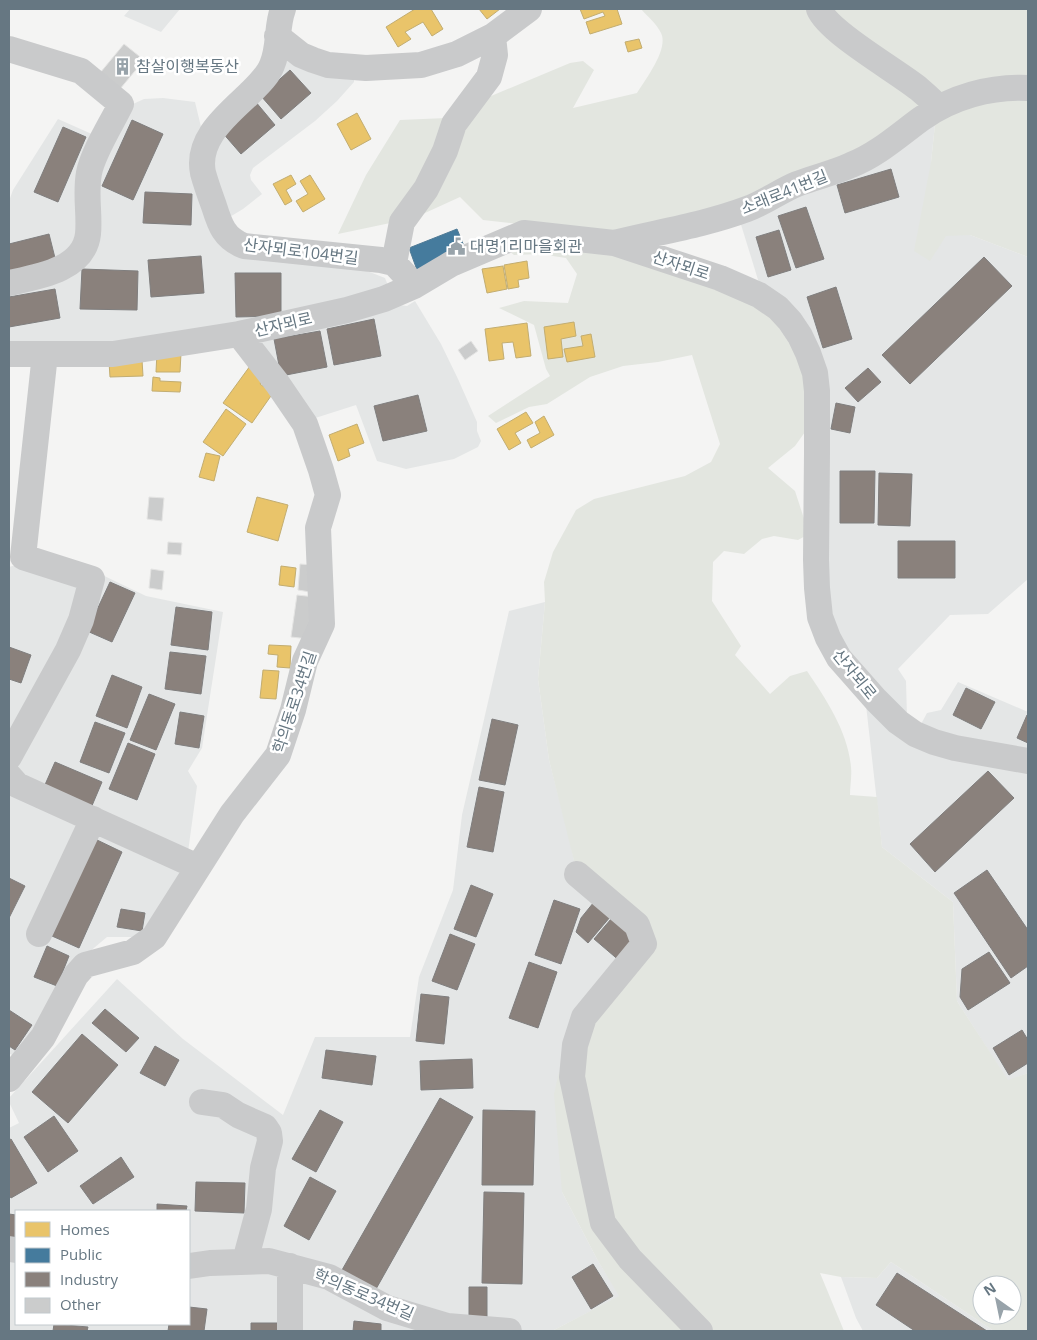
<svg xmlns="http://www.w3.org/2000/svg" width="1037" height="1340" font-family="'Open Sans','Noto Sans KR',sans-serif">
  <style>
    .built { fill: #e4e6e6; fill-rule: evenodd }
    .green { fill: #e3e6e0; fill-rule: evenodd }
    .homes { fill: #e9c46a; stroke: #c2ad71 }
    .public { fill: #457b9d; stroke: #4f7a95 }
    .industry { fill: #8a817c; stroke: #7f7e7e }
    .building { fill: #cbcccc; stroke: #e4e4e3 }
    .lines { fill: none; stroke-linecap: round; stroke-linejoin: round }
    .minor { stroke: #c9cacb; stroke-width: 26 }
    .labels { text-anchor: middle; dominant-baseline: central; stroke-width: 5; stroke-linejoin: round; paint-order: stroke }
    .poi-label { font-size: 16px; fill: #667782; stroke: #fff; text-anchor: start }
    .street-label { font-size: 16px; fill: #667782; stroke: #fff }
  </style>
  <rect width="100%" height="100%" fill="#f4f4f3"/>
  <path class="built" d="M130,9H180L161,32L124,16Z
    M280,56L354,77V82L337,101L315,121L253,168L250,175L251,180L262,194L243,209L228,218L215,183L211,146Z
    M163,98L195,102L202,131L221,247L367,271L385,278L389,288L141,344L9,347V201L13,190L58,119L94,135L133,104L144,99Z
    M936,115L931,162L946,235H970L1028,257V579L988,614L950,615L898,669L906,681L907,717L832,634L824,494L739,218Z
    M415,301L441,344L458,379L477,422V431L481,441L478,447L454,459L406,469L377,461L356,405L309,420L254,337L391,304L407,306Z
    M16,565L94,571L146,596L223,612L202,748L188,771L197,786L188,852L182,874L143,937H107L76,963L18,1060L9,1053V567Z
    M545,602L538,679L549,760L569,837L577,874L637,925L562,1192L598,1261L620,1296L552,1331H9V1128L19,1123L9,1102V1098L117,979L183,1039L283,1115L315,1037H410L419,977L453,890L462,815L509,611ZM16,1211H189V1324H16Z
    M958,682L1028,712V754L920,726L927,713L941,710Z
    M866,705L1028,771V1073L1008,1081L957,1001L953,902L882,847Z
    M891,1262L994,1331H863L856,1318L841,1277L877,1278Z"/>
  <path class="green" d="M641,9H1028V257L970,235L946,236L930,261L914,251L931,162L938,96L856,152L713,209L618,235L483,220L460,197L414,218L338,234L366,175L400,120L446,118L484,99L570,63L583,61L594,70L573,108L637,93C645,80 669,49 661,33C657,24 647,16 641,9Z
    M521,239L605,248L725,285L775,315L809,377L805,432L795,446L768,468L795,491L809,534L798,540L774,536L762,539L744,554L724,551L713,562L712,601L741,646L735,655L770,694L790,676L807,671C826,699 848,732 851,767C852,776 850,786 850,795L877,797L882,847L953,902L957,1001L1008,1080L1028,1073V1331H994L891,1262L877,1278L841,1277L820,1273L844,1331H705L618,1229L595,1154L583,1085L587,1037L647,924L574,861L549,760L538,679L545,602L544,582L553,552L576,510L594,499L685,476L711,462L720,444L692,355L658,362L623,366L590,377L547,404L529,407L496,423L488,416L550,376L546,369L534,325L499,308L524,301L568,303L577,274L566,258L540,254L514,255L503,246ZM982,1285H1012V1315H982Z
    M559,1072L591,1212L690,1331H552L619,1296L598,1261L562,1192L554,1094Z"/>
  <path class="homes" d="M415,9H431L443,29L432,36L423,22L405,32L411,39L398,47L386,27Z
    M479,9H500L487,19Z
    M580,9H617L622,24L590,34L586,22L605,16L603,12L584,19Z
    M639,39L642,48L628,52L625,42Z
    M357,113L371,139L351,150L337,124Z
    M291,175L296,184L286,190L292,201L285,205L273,184Z
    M310,175L325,199L303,212L296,201L308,194L300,181Z
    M527,261L529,278L518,280L519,287L508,289L504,265Z
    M503,266L507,289L487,293L482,269Z
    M574,322L576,336L561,339L563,357L548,359L544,327Z
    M527,323L531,356L516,358L513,342L502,343L504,359L489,361L485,329Z
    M591,334L595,357L567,362L564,349L583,346L581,336Z
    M157,352L181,353L180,372H156Z
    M142,360L143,376L110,377L109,362Z
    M250,366L265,377L260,384L273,393L252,423L223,403Z
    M153,377L160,378V381L181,382L180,392L152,391Z
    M226,409L246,424L223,456L203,442Z
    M526,412L533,423L515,433L521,443L509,450L497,429Z
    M544,416L554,435L531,448L527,440L540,433L535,422Z
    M357,424L364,443L348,449L350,456L338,461L329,435Z
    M206,453L220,456L214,481L199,477Z
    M257,497L288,505L278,541L247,532Z
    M281,566L296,568L294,587L279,585Z
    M269,645L291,646L290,668L277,667L278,655L268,654Z
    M263,670L279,671L276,699L260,698Z"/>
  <path class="public" d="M457,229L466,251L417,270L409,248Z"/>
  <path class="industry" d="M290,70L311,93L281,119L261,96Z
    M255,101L275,125L241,154L221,131Z
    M132,120L163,134L133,200L102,186Z
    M63,127L86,137L58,202L34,192Z
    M891,169L899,197L845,213L837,185Z
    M145,192L192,194L191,225L143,223Z
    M806,207L824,259L796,268L778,216Z
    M779,230L791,270L768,277L756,237Z
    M49,234L56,262L9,275V244Z
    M201,256L204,293L151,297L148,260Z
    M984,257L1012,286L910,384L882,355Z
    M82,269L138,271L137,310L80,309Z
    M235,273H281V316L236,317Z
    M836,287L852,339L823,348L807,297Z
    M55,289L60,318L9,327V297Z
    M374,319L381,356L334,365L327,329Z
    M320,331L327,367L281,376L274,339Z
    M868,368L881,382L858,402L845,388Z
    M418,395L427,431L383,441L374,406Z
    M836,403L855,407L850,433L831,429Z
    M840,471H875L874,523H840Z
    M879,473L912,474L910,526L878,525Z
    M898,541H955V578H898Z
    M110,582L135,593L112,642L87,631Z
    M176,607L212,612L208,650L171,645Z
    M9,647L31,655L21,683L9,679Z
    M170,652L206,656L201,694L165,689Z
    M112,675L142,687L127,728L96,716Z
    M966,688L995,702L981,729L953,715Z
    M149,694L175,704L156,750L130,740Z
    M180,712L204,716L199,748L175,744Z
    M1027,715H1028V743L1017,738Z
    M492,719L518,725L505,785L479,780Z
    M95,722L125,733L109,773L80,762Z
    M128,743L155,754L137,800L109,789Z
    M55,762L102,782L91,808L44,787Z
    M988,771L1014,798L935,872L910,844Z
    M479,787L504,792L493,852L467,847Z
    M95,839L122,852L79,948L52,936Z
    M987,870L1028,930V966L1011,978L954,893Z
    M9,878L25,886L9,918Z
    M471,885L493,894L476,937L454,929Z
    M554,900L580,909L561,964L535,955Z
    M594,902L611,916L588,943L576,932L581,918Z
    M121,909L145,913L142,931L117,927Z
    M611,919L628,933L630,941L621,962L594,939Z
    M450,934L475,944L457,990L432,981Z
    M47,946L69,956L57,986L34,977Z
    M989,952L1010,983L968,1010L960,997L962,969Z
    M529,962L557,972L538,1028L509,1018Z
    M421,994L449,997L444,1044L416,1041Z
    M105,1009L139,1038L126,1052L92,1023Z
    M9,1010L32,1025L15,1050L9,1046Z
    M1022,1030L1028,1040V1063L1009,1075L993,1048Z
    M82,1034L118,1065L68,1123L32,1092Z
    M155,1046L179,1060L165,1086L140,1073Z
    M326,1050L376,1056L372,1085L322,1078Z
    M472,1059L473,1088L421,1090L420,1061Z
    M440,1098L473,1117L376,1289L342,1270Z
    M320,1110L343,1122L316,1172L292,1159Z
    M483,1110L535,1111L533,1185H482Z
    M54,1116L78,1151L48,1172L24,1137Z
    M11,1139L37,1183L11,1198L9,1195V1140Z
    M121,1157L134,1177L93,1204L80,1186Z
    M310,1177L336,1191L309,1240L284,1226Z
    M196,1182L245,1183L244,1213L195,1211Z
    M484,1192L524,1193L522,1284L482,1283Z
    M157,1204L187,1206L186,1211H157Z
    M9,1214L16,1215V1237H9Z
    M593,1264L613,1296L591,1309L572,1277Z
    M897,1273L987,1331H915L876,1305Z
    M469,1287H487V1318H469Z
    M189,1307L207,1309L204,1331H168L169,1324H189Z
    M354,1321L381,1324V1331H353Z
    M251,1323H280V1331H251Z
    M54,1324L88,1327L87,1331H53Z"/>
  <path class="building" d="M124,44L144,60L120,89L100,73Z
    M471,341L478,351L465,360L458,350Z
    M149,497L164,498L162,521L147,519Z
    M168,542L182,543L181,555L167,554Z
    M300,564L313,565L310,592L298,590Z
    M151,569L164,571L162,590L149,588Z
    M297,595L315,597L309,639L291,637Z"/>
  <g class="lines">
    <path class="minor" d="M283,9C276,27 280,47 272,65C268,76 257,86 249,94C227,115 196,139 203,173C206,184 210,195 214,206C220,225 224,238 244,246L381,260L394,263L406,276
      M819,9C828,32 897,71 919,89C926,95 933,101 939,108
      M277,36L301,55L313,60L328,65L366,68L421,65L457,54L493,36L495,55L489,77L454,124L445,151L426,189L402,222L394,263
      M493,36L529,9
      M9,49L81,71L121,104C112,123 93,152 89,173C85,194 90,214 88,234C84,270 37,277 9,283
      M614,243C658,232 704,225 747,209C764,203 780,191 797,184C815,177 834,173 851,165C877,155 899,135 921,119C951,97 991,86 1028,88
      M9,354H113L239,334L347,310L384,299L414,286L451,264L524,233L614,243L720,278L759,295L778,308L790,321L800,336L808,353L815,373L817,391V453L816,560L817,588L820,617L828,638L839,658L876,700L898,722L915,734L934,742L955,748L1028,761
      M9,757L68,650L81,620L92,579L23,557L45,354
      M9,776L17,785L198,867
      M577,874L637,925L644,944L584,1017L575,1045L572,1077L603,1223L630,1259L700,1331
      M39,934L93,819
      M9,1079L43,1037L76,975L85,965L133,952L154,937L232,814L278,755L293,710L305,661L322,624L318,528L328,495L321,470L305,424L277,383L239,334
      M202,1102L223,1105L238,1115L265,1127L269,1133L270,1141L263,1168L259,1209L245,1261
      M9,1249L16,1250
      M189,1266L210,1263L269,1261L329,1277L387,1308L447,1326L509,1331
      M290,1331V1266"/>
  </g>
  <defs>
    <symbol id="building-bare" viewBox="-9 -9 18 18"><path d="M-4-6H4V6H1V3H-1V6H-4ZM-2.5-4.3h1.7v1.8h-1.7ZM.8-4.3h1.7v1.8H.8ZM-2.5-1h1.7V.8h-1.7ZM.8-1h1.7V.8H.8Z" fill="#98a3aa" stroke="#fff" stroke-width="2.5" paint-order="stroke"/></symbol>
    <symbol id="civic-bare" viewBox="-9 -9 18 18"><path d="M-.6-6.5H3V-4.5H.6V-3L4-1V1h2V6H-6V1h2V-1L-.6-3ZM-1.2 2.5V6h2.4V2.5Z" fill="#98a3aa" stroke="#fff" stroke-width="2.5" paint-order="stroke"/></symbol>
  </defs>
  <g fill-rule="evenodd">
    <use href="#building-bare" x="110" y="54" width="25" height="25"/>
    <use href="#civic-bare" x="444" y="234" width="25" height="25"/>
  </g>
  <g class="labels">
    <g class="poi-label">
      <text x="136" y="66">참살이행복동산</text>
      <text x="470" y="246">대명1리마을회관</text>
    </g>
    <g class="street-label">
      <text transform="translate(784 192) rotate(-22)">소래로41번길</text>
      <text transform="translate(301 251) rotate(7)">산자뫼로104번길</text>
      <text transform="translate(681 265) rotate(18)">산자뫼로</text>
      <text transform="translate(283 324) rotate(-13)">산자뫼로</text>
      <text transform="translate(855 674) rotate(51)">산자뫼로</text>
      <text transform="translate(294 702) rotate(-72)">학의동로34번길</text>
      <text transform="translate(364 1294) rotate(23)">학의동로34번길</text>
    </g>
  </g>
  <rect width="1037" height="1340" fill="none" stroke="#667782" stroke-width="20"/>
  <rect x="15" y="1210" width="175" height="115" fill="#ffffff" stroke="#c2c9cd"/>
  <rect x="25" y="1222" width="25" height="15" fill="#e9c46a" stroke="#c2c9cd"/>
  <text x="60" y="1235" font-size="15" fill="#667782">Homes</text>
  <rect x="25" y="1248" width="25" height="15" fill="#457b9d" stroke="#c2c9cd"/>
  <text x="60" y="1260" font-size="15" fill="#667782">Public</text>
  <rect x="25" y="1272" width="25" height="15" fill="#8a817c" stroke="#c2c9cd"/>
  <text x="60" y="1285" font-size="15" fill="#667782">Industry</text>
  <rect x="25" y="1298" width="25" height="15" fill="#cbcccc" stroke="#c2c9cd"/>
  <text x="60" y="1310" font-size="15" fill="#667782">Other</text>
  <g transform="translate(997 1300) rotate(327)"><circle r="24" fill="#ffffff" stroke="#c2c9cd"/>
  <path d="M0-4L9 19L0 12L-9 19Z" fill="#98a3aa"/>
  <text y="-8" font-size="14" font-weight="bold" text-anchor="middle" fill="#667782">N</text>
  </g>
</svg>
